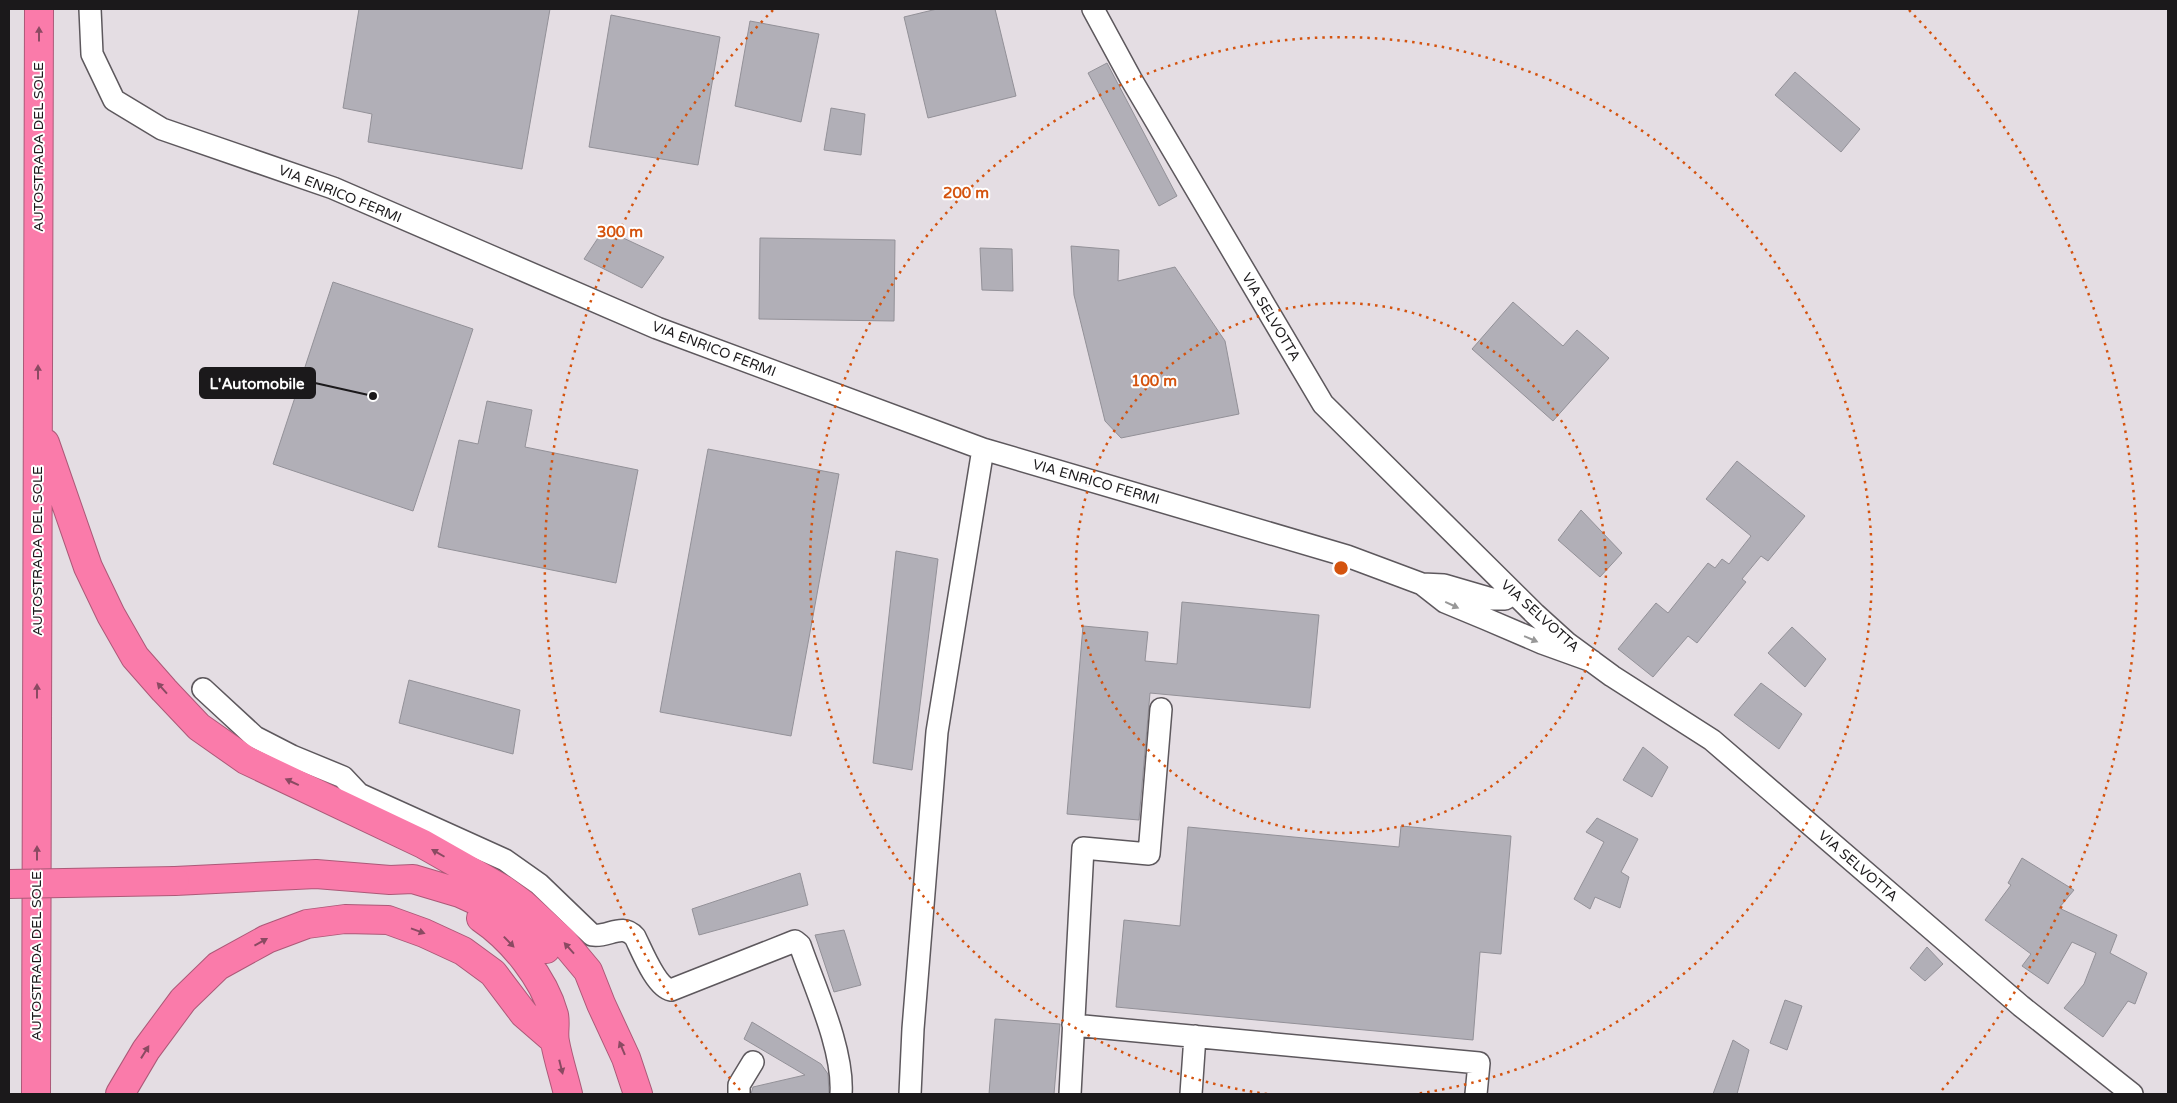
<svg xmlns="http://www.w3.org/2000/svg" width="2177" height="1103" font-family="'Varela Round',sans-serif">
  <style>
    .building { fill: #b1afb7; stroke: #939198 }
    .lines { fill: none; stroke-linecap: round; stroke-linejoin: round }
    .minor-casing { stroke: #5d585d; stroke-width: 24 }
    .highway-casing { stroke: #ac5978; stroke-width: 30 }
    .minor { stroke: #fff; stroke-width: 21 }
    .highway { stroke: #fa7baa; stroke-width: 28 }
    .highway-bridge-casing { stroke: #ac5978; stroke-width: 30; stroke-linecap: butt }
    .highway-bridge { stroke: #fa7baa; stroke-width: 28 }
    .oneway { fill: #8a4a62 }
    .oneway2 { fill: #989898 }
    .ring { fill: none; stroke: #d4530e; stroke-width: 2.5; stroke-dasharray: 2.5 5 }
    .labels { text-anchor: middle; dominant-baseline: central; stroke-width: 4; stroke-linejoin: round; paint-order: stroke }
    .street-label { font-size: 14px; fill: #1b191b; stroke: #fff }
    .centre { fill: #d4530e; stroke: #fff; stroke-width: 2.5 }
    .ring-label { font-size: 15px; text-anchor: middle; font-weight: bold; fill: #d4530e; stroke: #fff; stroke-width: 4; stroke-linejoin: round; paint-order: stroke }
    .leader { fill: none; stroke: #1b191b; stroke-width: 2 }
    .callout-dot { fill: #1b191b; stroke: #fff; stroke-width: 2 }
    .callout { fill: #1b191b; stroke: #1b191b; stroke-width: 2 }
    .callout-label { font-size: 15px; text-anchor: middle; font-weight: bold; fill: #fff }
  </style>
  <rect width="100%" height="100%" fill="#e4dde3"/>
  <path class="building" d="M359,9H550L522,169L368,142L372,114L343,108Z
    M937,9H995L1016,96L928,118L904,17Z
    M611,15L720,37L698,165L589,147Z
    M750,21L819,34L801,122L735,106Z
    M1107,63L1177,196L1159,206L1088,73Z
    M1795,72L1860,129L1841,152L1775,95Z
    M831,108L865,114L861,155L824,150Z
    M604,229L664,257L642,288L584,259Z
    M760,238L895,240L894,321L759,319Z
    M1071,246L1119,250L1118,281L1175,267L1225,341L1239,414L1121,438L1105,421L1074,295Z
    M980,248L1012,249L1013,291L982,290Z
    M333,282L473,329L413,511L273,464Z
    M1513,302L1563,346L1577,330L1609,358L1553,421L1472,349Z
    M487,401L532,410L525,447L638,470L616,583L438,547L459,440L478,444Z
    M708,449L839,474L791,736L660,712Z
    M1737,461L1805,516L1768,561L1761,556L1742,579L1746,582L1697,643L1688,636L1653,677L1618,649L1656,603L1668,613L1708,563L1715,568L1722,559L1729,564L1751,536L1706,499Z
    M1581,510L1622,553L1600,577L1558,540Z
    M896,551L938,559L912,770L873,763Z
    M1182,602L1319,615L1310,708L1150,693L1139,820L1067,814L1083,626L1148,632L1145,661L1177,664Z
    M1792,627L1826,659L1805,687L1768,653Z
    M409,680L520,710L513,754L399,723Z
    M1761,683L1802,714L1779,749L1734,715Z
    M1643,747L1668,767L1652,797L1623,780Z
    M1597,818L1638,839L1621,872L1629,877L1620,908L1595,897L1590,909L1574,899L1604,842L1586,832Z
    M1401,826L1511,836L1501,954L1480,952L1473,1040L1116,1007L1124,920L1180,926L1188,827L1399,847Z
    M2022,858L2074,890L2059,908L2117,935L2110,953L2147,973L2135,1004L2128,1001L2103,1037L2064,1008L2084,984L2096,953L2072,942L2048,984L2022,966L2031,954L1985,920L2011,885L2008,883Z
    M800,873L808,905L699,935L692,909Z
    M844,930L861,985L834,992L815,935Z
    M1927,947L1943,964L1925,981L1910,968Z
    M1785,1000L1802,1006L1787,1050L1770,1043Z
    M995,1019L1060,1024L1054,1094H989Z
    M752,1022L821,1064L828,1074L829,1094H751L753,1087L805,1075L744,1039Z
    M1733,1040L1749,1050L1737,1094H1713Z"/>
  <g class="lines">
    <defs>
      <path id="minor" d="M90,9L92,54L114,100L162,129L333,188L657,328L983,449L1347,556L1422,584L1445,602L1486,619L1542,643L1592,661
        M1093,9L1131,79L1323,404L1535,614L1567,643L1612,676L1712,740L2021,1006L2132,1094
        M1422,584L1444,585L1492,599H1505L1513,593
        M203,689L255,737L292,756L343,777L359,794L505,860L539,884L592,935C608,938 622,922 635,937C642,951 656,987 671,990L795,941L800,945C815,988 844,1050 841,1094
        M1073,1025L1479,1063L1476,1094
        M739,1094V1085L753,1062
        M910,1094L913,1029L937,732L983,449
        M1070,1094L1083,848L1149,854L1161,709
        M1191,1094L1195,1036"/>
      <path id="highway" d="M45,443L88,567L111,615L135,657L164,690L199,727L246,760L423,844L504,890L523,904L563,941L588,971L601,1004L626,1058L638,1094
        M175,881L316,874L390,880L413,879L460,893L484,904L507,916L527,931L546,949
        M481,918C512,939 544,978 554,1015C556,1023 553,1033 555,1042C558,1059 564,1077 568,1094
        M36,1094L39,9
        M120,1094L146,1050L183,1000L218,966L267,939L307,924L345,919L388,920L424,933L463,951L493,973L524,1014L554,1040"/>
    </defs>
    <use href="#minor" class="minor-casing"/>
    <use href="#highway" class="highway-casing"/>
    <use href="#minor" class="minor"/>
    <use href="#highway" class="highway"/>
    <defs>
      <path id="highway-bridge" d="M9,884L175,881"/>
    </defs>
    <use href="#highway-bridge" class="highway-bridge-casing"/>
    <use href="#highway-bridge" class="highway-bridge"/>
  </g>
  <defs><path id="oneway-solid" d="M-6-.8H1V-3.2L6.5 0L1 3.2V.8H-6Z" transform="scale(1.25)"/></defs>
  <g class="oneway">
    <use href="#oneway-solid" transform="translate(39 34) rotate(-90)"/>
    <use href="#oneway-solid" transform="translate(38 372) rotate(-90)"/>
    <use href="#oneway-solid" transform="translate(162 688) rotate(-132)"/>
    <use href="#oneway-solid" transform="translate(37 691) rotate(-90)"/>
    <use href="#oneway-solid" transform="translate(292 782) rotate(-155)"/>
    <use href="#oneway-solid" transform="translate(37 853) rotate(-90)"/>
    <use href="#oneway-solid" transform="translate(438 853) rotate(-150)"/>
    <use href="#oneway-solid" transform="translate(418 931) rotate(20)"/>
    <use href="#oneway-solid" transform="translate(261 942) rotate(-29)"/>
    <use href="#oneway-solid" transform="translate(509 942) rotate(46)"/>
    <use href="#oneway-solid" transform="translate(569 948) rotate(-132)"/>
    <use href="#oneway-solid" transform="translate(622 1048) rotate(-113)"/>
    <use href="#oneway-solid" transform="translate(145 1052) rotate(-58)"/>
    <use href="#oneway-solid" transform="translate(561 1067) rotate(76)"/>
  </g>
  <g class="oneway2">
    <use href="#oneway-solid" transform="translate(1452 605) rotate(25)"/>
    <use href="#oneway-solid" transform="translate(1531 639) rotate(23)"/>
  </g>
  <g class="ring">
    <circle cx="1341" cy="568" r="265"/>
    <path d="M1267 1094A531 531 0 1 1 1415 1094"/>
    <path d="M740 1090A796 796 0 0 1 773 10M1909 10A796 796 0 0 1 1942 1090"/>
  </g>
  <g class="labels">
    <g class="street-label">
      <text transform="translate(38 147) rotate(-90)">AUTOSTRADA DEL SOLE</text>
      <text transform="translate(340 194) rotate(22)">VIA ENRICO FERMI</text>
      <text transform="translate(1271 317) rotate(59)">VIA SELVOTTA</text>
      <text transform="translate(714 349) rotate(21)">VIA ENRICO FERMI</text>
      <text transform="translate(1096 482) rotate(16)">VIA ENRICO FERMI</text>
      <text transform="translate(37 551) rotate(-90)">AUTOSTRADA DEL SOLE</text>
      <text transform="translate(1540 616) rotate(42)">VIA SELVOTTA</text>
      <text transform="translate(1858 866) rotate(41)">VIA SELVOTTA</text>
      <text transform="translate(36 956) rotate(-90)">AUTOSTRADA DEL SOLE</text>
    </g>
  </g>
  <circle cx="1341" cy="568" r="8" class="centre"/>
  <g class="ring-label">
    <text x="966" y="198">200 m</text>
    <text x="620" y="237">300 m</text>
    <text x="1154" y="386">100 m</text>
  </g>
  <path class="leader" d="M373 396L315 383"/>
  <circle class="callout-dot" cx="373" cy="396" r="5"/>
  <rect class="callout" x="200" y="368" width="115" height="30" rx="5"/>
  <g class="callout-label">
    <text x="257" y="389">L'Automobile</text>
  </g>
  <rect width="2177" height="1103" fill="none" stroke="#1b191b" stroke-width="20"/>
</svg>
